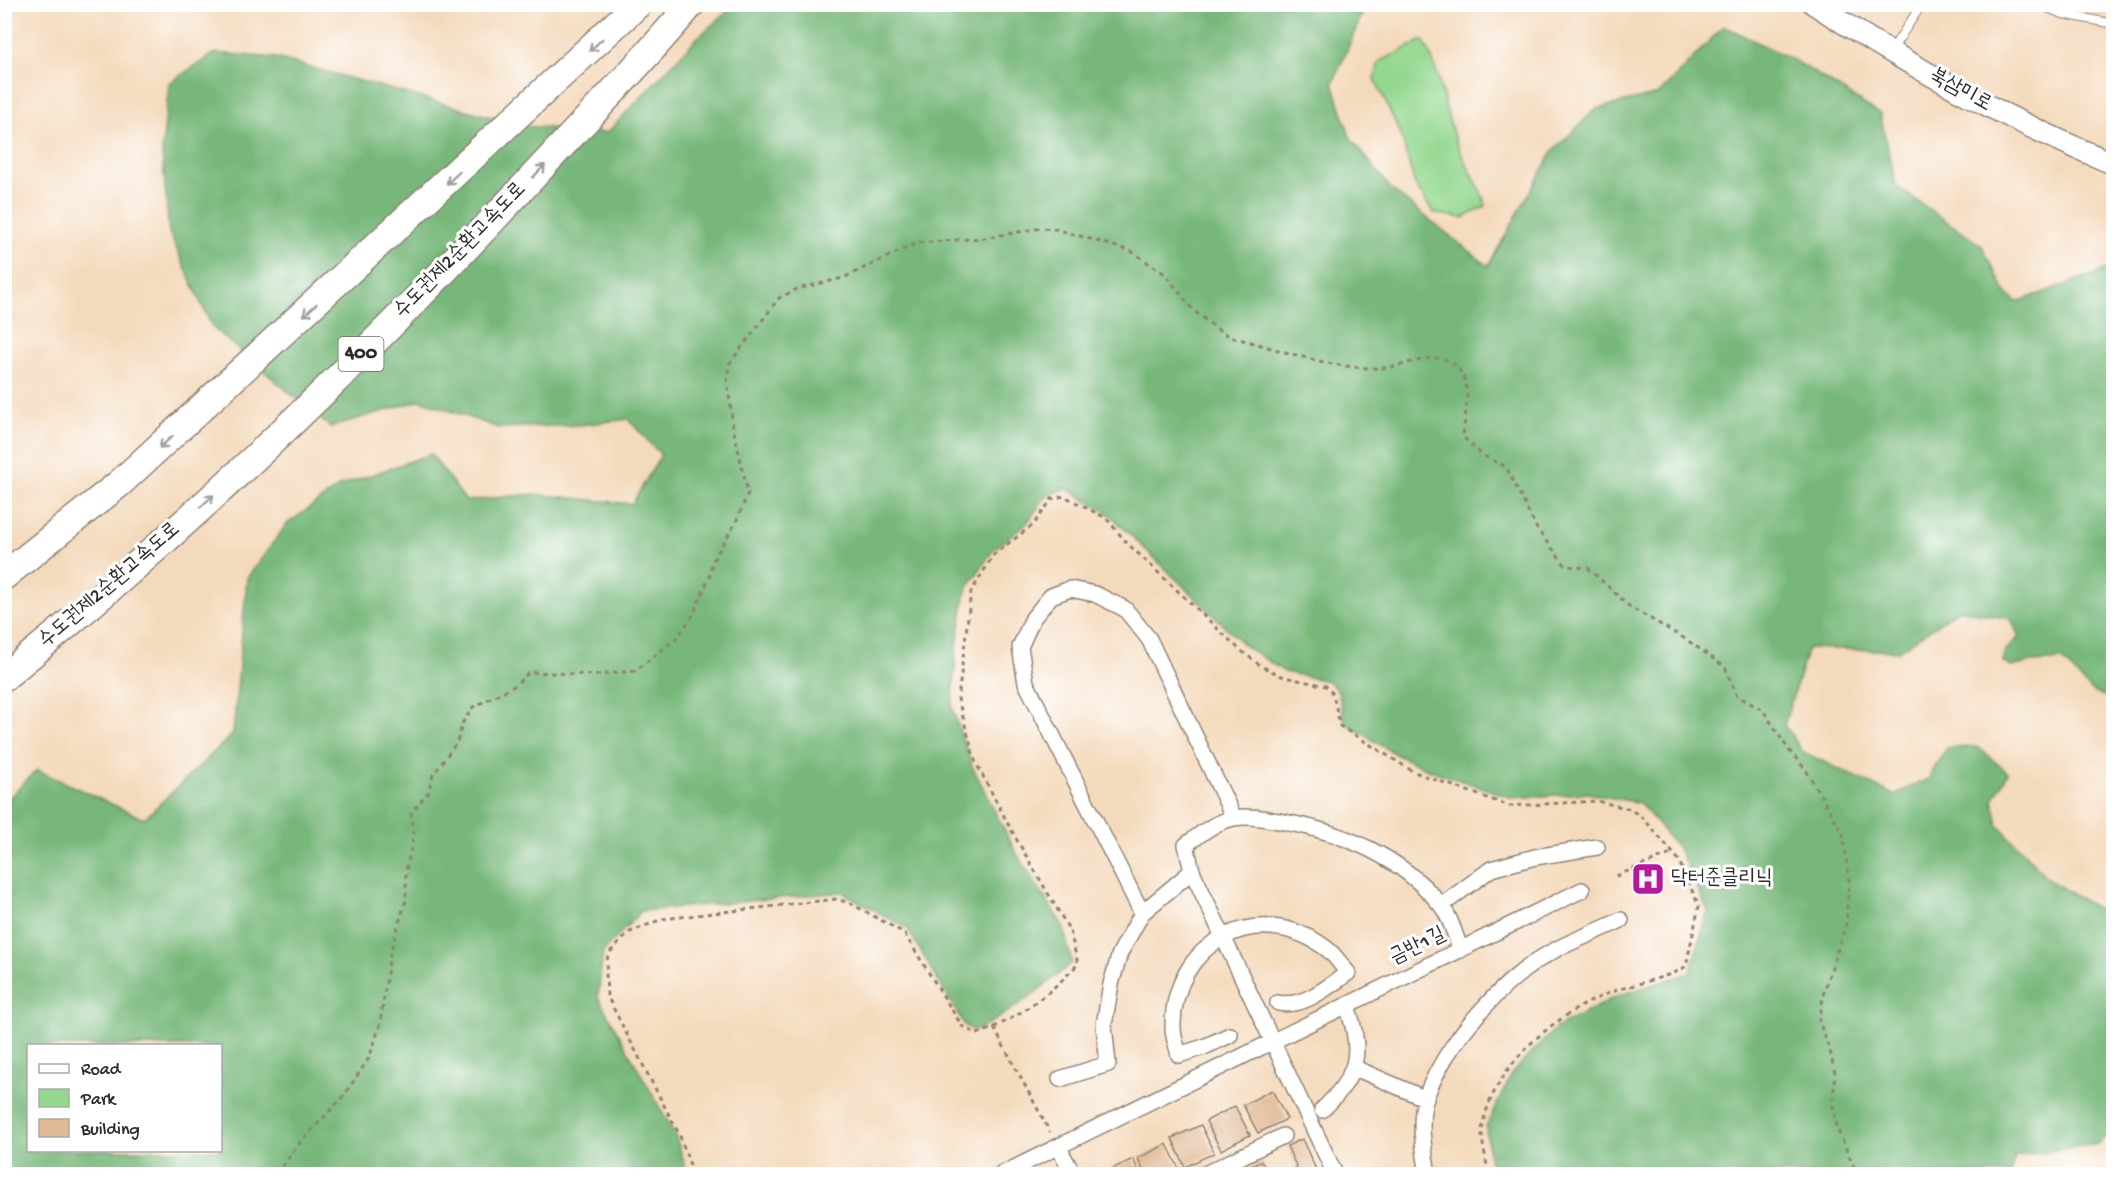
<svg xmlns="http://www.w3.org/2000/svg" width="2118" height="1179" font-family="'Gochi Hand','Poor Story',sans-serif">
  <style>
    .green { fill: #94d890; stroke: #60825e; stroke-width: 1.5 }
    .forest { fill: #77b87a; stroke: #517252; stroke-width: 1.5; fill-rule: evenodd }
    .building { fill: #e1b994 }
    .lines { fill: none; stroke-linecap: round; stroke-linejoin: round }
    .lane-casing { stroke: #908274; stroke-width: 10 }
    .street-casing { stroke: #908274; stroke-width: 18 }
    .secondary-casing { stroke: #908274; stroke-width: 24 }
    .highway-casing { stroke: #908274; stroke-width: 30 }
    .path { stroke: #908274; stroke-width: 3; stroke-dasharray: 4.5 4.5; stroke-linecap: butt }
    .lane { stroke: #fff; stroke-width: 8 }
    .street { stroke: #fff; stroke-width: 15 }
    .secondary { stroke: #fff; stroke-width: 21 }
    .highway { stroke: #fff; stroke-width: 27 }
    .oneway { stroke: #a0a0a0 }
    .labels { text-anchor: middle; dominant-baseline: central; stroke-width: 6; stroke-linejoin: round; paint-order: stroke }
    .shield { fill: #fff; stroke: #6b6b6b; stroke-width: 1.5 }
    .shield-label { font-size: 20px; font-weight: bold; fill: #2b2b2b }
    .street-label { font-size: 21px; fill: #2b2b2b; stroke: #fff }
    .poi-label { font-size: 21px; fill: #2b2b2b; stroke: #fff; text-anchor: start }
  </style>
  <rect width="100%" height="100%" fill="#fff"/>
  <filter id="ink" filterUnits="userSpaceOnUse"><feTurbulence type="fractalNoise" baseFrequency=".0167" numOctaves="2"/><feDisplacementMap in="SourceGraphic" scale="12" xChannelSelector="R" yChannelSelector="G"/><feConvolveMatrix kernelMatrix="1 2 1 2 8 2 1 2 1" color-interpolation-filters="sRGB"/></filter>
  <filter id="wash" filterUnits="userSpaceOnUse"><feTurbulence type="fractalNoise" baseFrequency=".008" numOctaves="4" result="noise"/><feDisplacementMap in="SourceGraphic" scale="24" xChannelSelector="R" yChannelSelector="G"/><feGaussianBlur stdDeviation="1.35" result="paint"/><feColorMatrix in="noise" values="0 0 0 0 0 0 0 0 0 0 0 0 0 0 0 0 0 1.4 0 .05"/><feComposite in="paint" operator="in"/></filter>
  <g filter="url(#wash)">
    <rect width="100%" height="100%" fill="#f4dabc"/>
    <path class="green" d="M1423,40C1442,73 1443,111 1458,147C1467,168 1480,184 1486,206L1463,218L1434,213L1415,185L1401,135L1375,79L1379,62Z"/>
    <path class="forest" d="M735,5H1366L1333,83L1350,137L1391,189L1488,266L1553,151L1596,109L1659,94L1724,26L1797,62L1880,114L1896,186L1982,246L2006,293L2017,302L2113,267V698L2094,693L2062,660L2032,662L2011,667L2003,662L2005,651L2019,637L2011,619L1959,609L1899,651L1808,648L1784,725L1803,752L1894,795L1928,779L1947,748L1978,747L2008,773L1993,800L1998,825L2049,880L2113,918V1129L2098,1144L2015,1156L2010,1174H1491L1486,1127L1512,1073L1556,1028L1617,996L1690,973L1708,911L1679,850L1640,803L1587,793L1512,798L1430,770L1397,755L1345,723L1338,691L1328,681L1285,672L1245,646L1109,514L1066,488L1046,496L1027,523L993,550L966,590L956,651L952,707L972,766L1015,851L1063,926L1072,963C1041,989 1011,1013 975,1031L965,1026L907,928L842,892L641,911L603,952L598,997L675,1135L688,1174H5L4,803L37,770L144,819L233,734L247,578L287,524L340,486L431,454L466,501L533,494L632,504L661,455L628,419L580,425L498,428L421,400L330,427L212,327L169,232L162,151L169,83L215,53L276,58L525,126L607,133L697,38ZM28,1046H220V1150H28Z"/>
    <g id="blocks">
      <path class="building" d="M1272,1090L1287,1119L1258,1133L1243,1105Z
        M1235,1106L1250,1135L1221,1150L1206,1121Z
        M1201,1125L1214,1153L1185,1167L1172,1138Z
        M1302,1139L1318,1174H1282L1297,1168L1287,1146Z
        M1167,1144L1180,1171L1171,1174H1145L1138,1158Z
        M1133,1159L1140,1174H1101Z
        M1261,1161L1268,1174H1251L1248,1168Z"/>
    </g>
  </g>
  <g filter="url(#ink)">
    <use href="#blocks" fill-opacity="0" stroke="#908274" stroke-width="1.5"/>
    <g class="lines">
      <defs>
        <path id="lane" d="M2037,4L2063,14L2114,24
          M1891,51L1922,4"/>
        <path id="street" d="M1442,905L1491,869L1535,857L1597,847
          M1142,913L1026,683L1020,647L1033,618L1051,596L1070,589L1095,594L1125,609L1149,639L1234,818
          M1230,1035L1204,1047L1179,1055C1177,1046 1173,1037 1173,1028C1172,942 1258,897 1327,949C1335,955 1342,966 1348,973C1327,987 1304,1008 1278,1003
          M1355,1068L1426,1099
          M1060,1079L1108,1064L1104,1025L1111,984L1120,953L1142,913L1192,871
          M1322,1110C1358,1076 1364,1053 1347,1006
          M1059,1148L1073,1174
          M1002,1174L1582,890
          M1205,1174L1283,1136
          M1335,1174L1192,871L1186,845C1200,834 1215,822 1234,818C1250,815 1268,819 1284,822C1343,832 1401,857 1440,904C1450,915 1455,936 1461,950
          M1428,1174C1424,1150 1418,1122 1426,1097C1446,1042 1506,974 1559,948C1579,938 1601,930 1621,920"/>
        <path id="secondary" d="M1814,4C1909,66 2009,121 2114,164"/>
        <path id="highway" d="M4,576L120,483L638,4
          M4,677C196,522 374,349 541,168C591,114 644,61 691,4"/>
      </defs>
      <use href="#lane" class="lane-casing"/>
      <use href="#street" class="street-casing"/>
      <use href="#secondary" class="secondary-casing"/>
      <use href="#highway" class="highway-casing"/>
      <path class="path" d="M1616,876L1673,853
        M994,1028L1050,1132
        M277,1174L297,1146L343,1097L369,1058L380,1025L390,953L406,900V870L414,834L411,813L428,793L433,775L457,742L463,722L473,707L516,685L529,672L596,675L635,671L676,639L693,615L710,575L712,562L736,522L748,493L733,427L727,379L730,363L779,298L797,289L843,278L917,243L984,238L1041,228L1056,229L1131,251L1165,274L1194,311L1221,332L1235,338C1284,350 1331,370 1382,368C1404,368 1438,347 1457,367C1474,386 1464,415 1463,437L1482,455L1506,467L1537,529L1566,566L1588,568L1630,607L1687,640L1725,667L1737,696L1763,710L1788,749L1806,770L1843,834L1849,881L1846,924L1824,991L1819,1021L1830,1051L1835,1073L1833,1105L1837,1128L1857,1174
        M693,1174L680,1136L607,996L606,974L608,954L630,932L662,919L836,899L850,903L904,933L962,1026L977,1034C1015,1021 1051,993 1078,964L1070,931L1014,835L975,761L958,699L971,592L994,554L1033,525L1052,499L1064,496L1106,518L1127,543L1239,649L1261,666L1284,677L1326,686L1333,694L1340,726L1414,772L1510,806L1597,801L1630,809L1644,819L1678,859L1699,906L1686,966C1677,975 1632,985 1617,990C1559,1011 1496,1061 1483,1124C1479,1140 1488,1158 1487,1174"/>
      <use href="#lane" class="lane"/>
      <use href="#street" class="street"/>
      <use href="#secondary" class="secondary"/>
      <use href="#highway" class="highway"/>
    </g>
    <defs><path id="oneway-shaft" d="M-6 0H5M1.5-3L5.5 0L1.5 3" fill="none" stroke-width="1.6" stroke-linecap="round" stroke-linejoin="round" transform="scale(1.5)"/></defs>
    <g class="oneway">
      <use href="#oneway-shaft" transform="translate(596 45) rotate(137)"/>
      <use href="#oneway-shaft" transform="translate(539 171) rotate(-47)"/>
      <use href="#oneway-shaft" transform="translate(453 178) rotate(137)"/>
      <use href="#oneway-shaft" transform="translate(310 310) rotate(137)"/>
      <use href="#oneway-shaft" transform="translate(166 442) rotate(138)"/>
      <use href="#oneway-shaft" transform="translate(207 501) rotate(-43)"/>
    </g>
  </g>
  <defs>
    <symbol id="hospital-square" viewBox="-11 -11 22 22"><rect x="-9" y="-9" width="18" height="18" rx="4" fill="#b5179e" stroke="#fff"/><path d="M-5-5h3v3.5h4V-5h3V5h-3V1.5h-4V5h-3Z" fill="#fff"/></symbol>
  </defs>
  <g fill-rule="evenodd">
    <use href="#hospital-square" x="1629" y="860" width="38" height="38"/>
  </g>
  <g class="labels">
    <rect class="shield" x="338.5" y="337" width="45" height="34" rx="4.5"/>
    <g class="shield-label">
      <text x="361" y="354">400</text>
    </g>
    <g class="street-label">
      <text transform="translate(1960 91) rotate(29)">북삼미로</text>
      <text transform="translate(461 251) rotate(-46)">수도권제2순환고속도로</text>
      <text transform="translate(110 586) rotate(-41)">수도권제2순환고속도로</text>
      <text transform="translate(1418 947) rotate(-26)">금반1길</text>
    </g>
    <g class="poi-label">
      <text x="1671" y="879">닥터준클리닉</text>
    </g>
  </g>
  <rect width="2118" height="1179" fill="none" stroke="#fff" stroke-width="24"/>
  <rect x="27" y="1044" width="195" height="108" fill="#ffffff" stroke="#aaaaaa" stroke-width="1.5"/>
  <rect x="39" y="1064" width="30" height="9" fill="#ffffff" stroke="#aaaaaa" stroke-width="1.5"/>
  <text x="81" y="1074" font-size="18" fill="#2b2b2b">Road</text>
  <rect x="39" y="1089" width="30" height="18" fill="#94d890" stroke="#aaaaaa" stroke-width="1.5"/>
  <text x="81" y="1104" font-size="18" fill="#2b2b2b">Park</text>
  <rect x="39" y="1119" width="30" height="18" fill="#e1b994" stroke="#aaaaaa" stroke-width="1.5"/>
  <text x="81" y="1134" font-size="18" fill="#2b2b2b">Building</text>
</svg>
